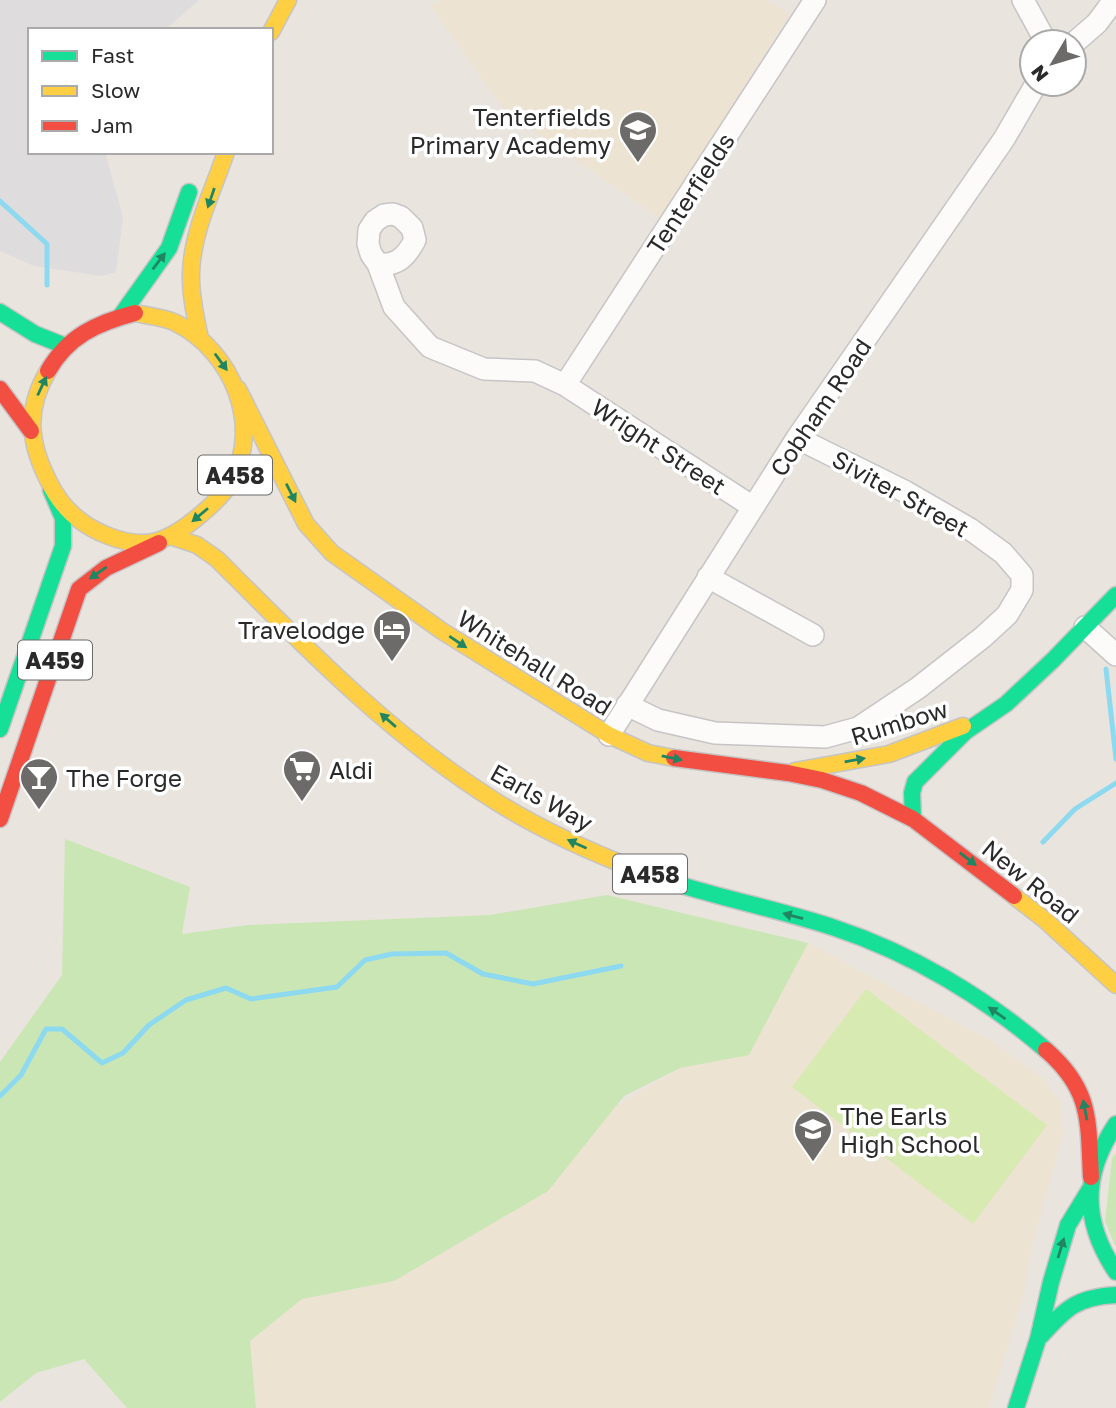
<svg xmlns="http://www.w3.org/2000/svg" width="1116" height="1408" font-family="'Golos Text',sans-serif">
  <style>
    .industrial { fill: #dfdcde }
    .education { fill: #ede3d2 }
    .green { fill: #cbe6b5 }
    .pitch { fill: #d7eab2 }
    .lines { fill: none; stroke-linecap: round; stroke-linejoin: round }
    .stream { stroke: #8dd9ef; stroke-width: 5 }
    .street-casing { stroke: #c6c4c5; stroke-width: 24 }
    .fast-casing { stroke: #c6c4c5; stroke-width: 19 }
    .slow-casing { stroke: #c6c4c5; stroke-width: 19 }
    .jam-casing { stroke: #c6c4c5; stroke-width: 19 }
    .street { stroke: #fcfbfa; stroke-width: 21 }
    .fast { stroke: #16e098; stroke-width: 16 }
    .slow { stroke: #ffcf43; stroke-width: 16 }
    .jam { stroke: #f24e42; stroke-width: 16 }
    .oneway { fill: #208561 }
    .labels { text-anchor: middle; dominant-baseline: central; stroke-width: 7; stroke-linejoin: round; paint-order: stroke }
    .shield { fill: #fff; stroke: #6a6a6a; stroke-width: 2 }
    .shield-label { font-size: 23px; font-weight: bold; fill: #2a2a2a }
    .poi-label { font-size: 24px; fill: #2a2a2a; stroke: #fff; text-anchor: start }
    .street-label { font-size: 24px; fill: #2a2a2a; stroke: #fff }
  </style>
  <rect width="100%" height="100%" fill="#e9e4de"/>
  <path class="industrial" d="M0,0H199L165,30H30V152H105L123,217L116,272L102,276L34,266L0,251Z"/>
  <path class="education" d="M442,0H767L790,14L660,219L503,109L430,5Z
    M808,943L990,1040L1042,1078L1060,1102L1063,1135L1032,1246L1023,1296L989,1408H256L250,1342L302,1299L394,1281L548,1191L616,1106L680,1068L748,1055Z"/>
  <path class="green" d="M65,839L190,887L182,934L248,925L490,915L607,895L808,943L749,1055L680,1068L624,1096L548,1191L394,1281L302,1299L250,1341L256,1408H127L84,1359L36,1373L0,1402V1062L62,975Z
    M1116,1153V1248L1105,1221L1112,1158Z"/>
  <path class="pitch" d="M866,989L1047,1125L973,1224L792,1087Z"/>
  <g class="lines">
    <path class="stream" d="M0,201L47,244V285
      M1106,669L1116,759
      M1043,842L1075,809L1116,783
      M0,1096L21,1075L46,1029H62L102,1063L123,1053L149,1025L186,1000L226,988L251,999L337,987L365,960L392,954L446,953L483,974L533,984L621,966"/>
    <defs>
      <path id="street" d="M1023,0L1046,42
        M1074,43L1097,23L1114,0
        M378,264C397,266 406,257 415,240L412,228L401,217L393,214L384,215L375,221L369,230L368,244L371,254L378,264L394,307L430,347L484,369L535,371L565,385L753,507
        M565,385L815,0
        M708,577L813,635
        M1085,627L1116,655
        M627,705L658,720L715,733L825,737L858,728L918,688L983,637L1007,615L1022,590V575L1003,553L970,529L906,492L797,438
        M609,735L797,438L1004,139L1036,84"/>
      <path id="fast" d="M0,312L35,334L65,346
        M120,317L169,248L189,192
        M0,729L63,546V518L51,490
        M913,819L912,793L915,782L965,732L1006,704L1053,660L1116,595
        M635,869C700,895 769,906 835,928C911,953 986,998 1046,1050
        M1116,1124C1082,1175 1082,1221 1116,1272
        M1041,1336C1066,1308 1077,1297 1116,1295
        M1016,1408L1038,1339L1051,1282L1068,1225L1090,1189"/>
      <path id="slow" d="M271,32L288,0
        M200,339C196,318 190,295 191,273C192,232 213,191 226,152
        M48,371C25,410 29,443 49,482C61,507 81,525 106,535C143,550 164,544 194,520C208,509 222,497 231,482C263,425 232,351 176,323C164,317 148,316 135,313
        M238,389L306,524L332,553L442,631L609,735L648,753L674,758
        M173,537L197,545L217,559C303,645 389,734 492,799C537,828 586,850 635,869
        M795,771L889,754L963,726
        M1014,896L1045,920L1116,985"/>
      <path id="jam" d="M48,371C68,336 97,323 135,313
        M0,389L31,431
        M674,758L788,773L822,780L861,793L913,819L1014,896
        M0,819L79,589L106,568L159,543
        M1046,1050C1092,1090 1088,1121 1091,1177"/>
    </defs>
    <use href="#street" class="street-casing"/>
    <use href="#fast" class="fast-casing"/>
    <use href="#slow" class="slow-casing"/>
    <use href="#jam" class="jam-casing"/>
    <use href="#street" class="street"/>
    <use href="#fast" class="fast"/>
    <use href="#slow" class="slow"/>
    <use href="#jam" class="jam"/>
  </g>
  <defs><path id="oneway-solid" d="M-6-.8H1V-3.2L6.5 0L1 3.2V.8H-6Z" transform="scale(1.75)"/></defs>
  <g class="oneway">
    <use href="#oneway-solid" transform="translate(211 198) rotate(109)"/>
    <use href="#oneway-solid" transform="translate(159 261) rotate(-53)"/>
    <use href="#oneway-solid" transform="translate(221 362) rotate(54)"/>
    <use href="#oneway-solid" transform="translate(42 386) rotate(-65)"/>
    <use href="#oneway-solid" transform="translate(291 493) rotate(63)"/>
    <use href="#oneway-solid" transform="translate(200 515) rotate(140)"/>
    <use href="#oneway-solid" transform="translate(98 573) rotate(145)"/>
    <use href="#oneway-solid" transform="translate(458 642) rotate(34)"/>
    <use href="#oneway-solid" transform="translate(388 720) rotate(-139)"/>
    <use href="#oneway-solid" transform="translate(672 758) rotate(12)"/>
    <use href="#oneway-solid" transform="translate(855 760) rotate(-10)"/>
    <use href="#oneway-solid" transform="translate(577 844) rotate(-156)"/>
    <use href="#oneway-solid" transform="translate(968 859) rotate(38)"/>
    <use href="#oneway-solid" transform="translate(793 916) rotate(-165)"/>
    <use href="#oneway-solid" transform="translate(997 1013) rotate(-145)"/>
    <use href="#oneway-solid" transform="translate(1085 1110) rotate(-101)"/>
    <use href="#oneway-solid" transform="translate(1061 1248) rotate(-73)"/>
  </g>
  <defs>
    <symbol id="school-pin" viewBox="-11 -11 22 30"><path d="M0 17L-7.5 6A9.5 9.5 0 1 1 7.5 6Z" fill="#6d6b69" stroke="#fff"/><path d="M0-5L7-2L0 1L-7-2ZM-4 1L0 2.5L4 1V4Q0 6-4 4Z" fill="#fff"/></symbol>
    <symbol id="hotel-pin" viewBox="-11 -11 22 30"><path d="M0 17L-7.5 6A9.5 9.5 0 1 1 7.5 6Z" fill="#6d6b69" stroke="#fff"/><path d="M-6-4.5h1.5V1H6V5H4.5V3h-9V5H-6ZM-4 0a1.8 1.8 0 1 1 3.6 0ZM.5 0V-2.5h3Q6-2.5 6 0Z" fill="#fff"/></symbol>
    <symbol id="supermarket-pin" viewBox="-11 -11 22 30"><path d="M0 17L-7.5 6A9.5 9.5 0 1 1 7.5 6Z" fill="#6d6b69" stroke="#fff"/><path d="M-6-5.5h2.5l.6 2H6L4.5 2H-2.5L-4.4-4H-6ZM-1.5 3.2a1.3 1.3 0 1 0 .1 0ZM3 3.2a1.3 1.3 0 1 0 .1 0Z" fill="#fff"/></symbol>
    <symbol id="bar-pin" viewBox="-11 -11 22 30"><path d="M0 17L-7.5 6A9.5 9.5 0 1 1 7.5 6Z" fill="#6d6b69" stroke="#fff"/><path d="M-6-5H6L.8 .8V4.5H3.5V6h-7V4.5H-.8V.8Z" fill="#fff"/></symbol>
  </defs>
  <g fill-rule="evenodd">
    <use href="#school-pin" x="616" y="108" width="44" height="60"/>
    <use href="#hotel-pin" x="370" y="607" width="44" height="60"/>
    <use href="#supermarket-pin" x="280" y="747" width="44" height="60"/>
    <use href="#bar-pin" x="17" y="755" width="44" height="60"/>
    <use href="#school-pin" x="791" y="1107" width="44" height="60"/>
  </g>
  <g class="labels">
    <g class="shield">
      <rect x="198" y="455.5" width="74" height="39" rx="5"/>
      <rect x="18" y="640.5" width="74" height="39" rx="5"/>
      <rect x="613" y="854.5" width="74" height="39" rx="5"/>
    </g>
    <g class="shield-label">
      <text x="235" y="475">A458</text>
      <text x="55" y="660">A459</text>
      <text x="650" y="874">A458</text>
    </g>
    <g class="poi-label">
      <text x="611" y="116" text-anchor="end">Tenterfields<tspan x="611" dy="28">Primary Academy</tspan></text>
      <text x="365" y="629" text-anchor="end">Travelodge</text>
      <text x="329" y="769">Aldi</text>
      <text x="66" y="777">The Forge</text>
      <text x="840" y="1115">The Earls<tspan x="840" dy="28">High School</tspan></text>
    </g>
    <g class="street-label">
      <text transform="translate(690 193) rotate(-57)">Tenterfields</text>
      <text transform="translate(820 407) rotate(-56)">Cobham Road</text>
      <text transform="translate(659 446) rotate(33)">Wright Street</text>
      <text transform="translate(901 493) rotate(29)">Siviter Street</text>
      <text transform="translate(535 662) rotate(32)">Whitehall Road</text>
      <text transform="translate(899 722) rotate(-17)">Rumbow</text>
      <text transform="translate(542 797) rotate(29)">Earls Way</text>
      <text transform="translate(1031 881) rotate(39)">New Road</text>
    </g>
  </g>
  <rect x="28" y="28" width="245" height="126" fill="#ffffff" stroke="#aaaaaa" stroke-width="2"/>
  <rect x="42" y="51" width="35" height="10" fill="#16e098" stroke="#aaaaaa" stroke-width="2"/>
  <text x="91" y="63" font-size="21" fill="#2a2a2a">Fast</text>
  <rect x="42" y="86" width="35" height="10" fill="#ffcf43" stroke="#aaaaaa" stroke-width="2"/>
  <text x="91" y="98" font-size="21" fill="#2a2a2a">Slow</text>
  <rect x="42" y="121" width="35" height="10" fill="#f24e42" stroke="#aaaaaa" stroke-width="2"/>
  <text x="91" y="133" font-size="21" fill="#2a2a2a">Jam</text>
  <g transform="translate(1053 63) rotate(232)"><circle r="33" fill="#ffffff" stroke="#aaaaaa" stroke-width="2"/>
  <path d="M0-5L12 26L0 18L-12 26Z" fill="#6d6b69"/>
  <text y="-10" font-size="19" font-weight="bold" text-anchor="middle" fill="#2a2a2a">N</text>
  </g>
</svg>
